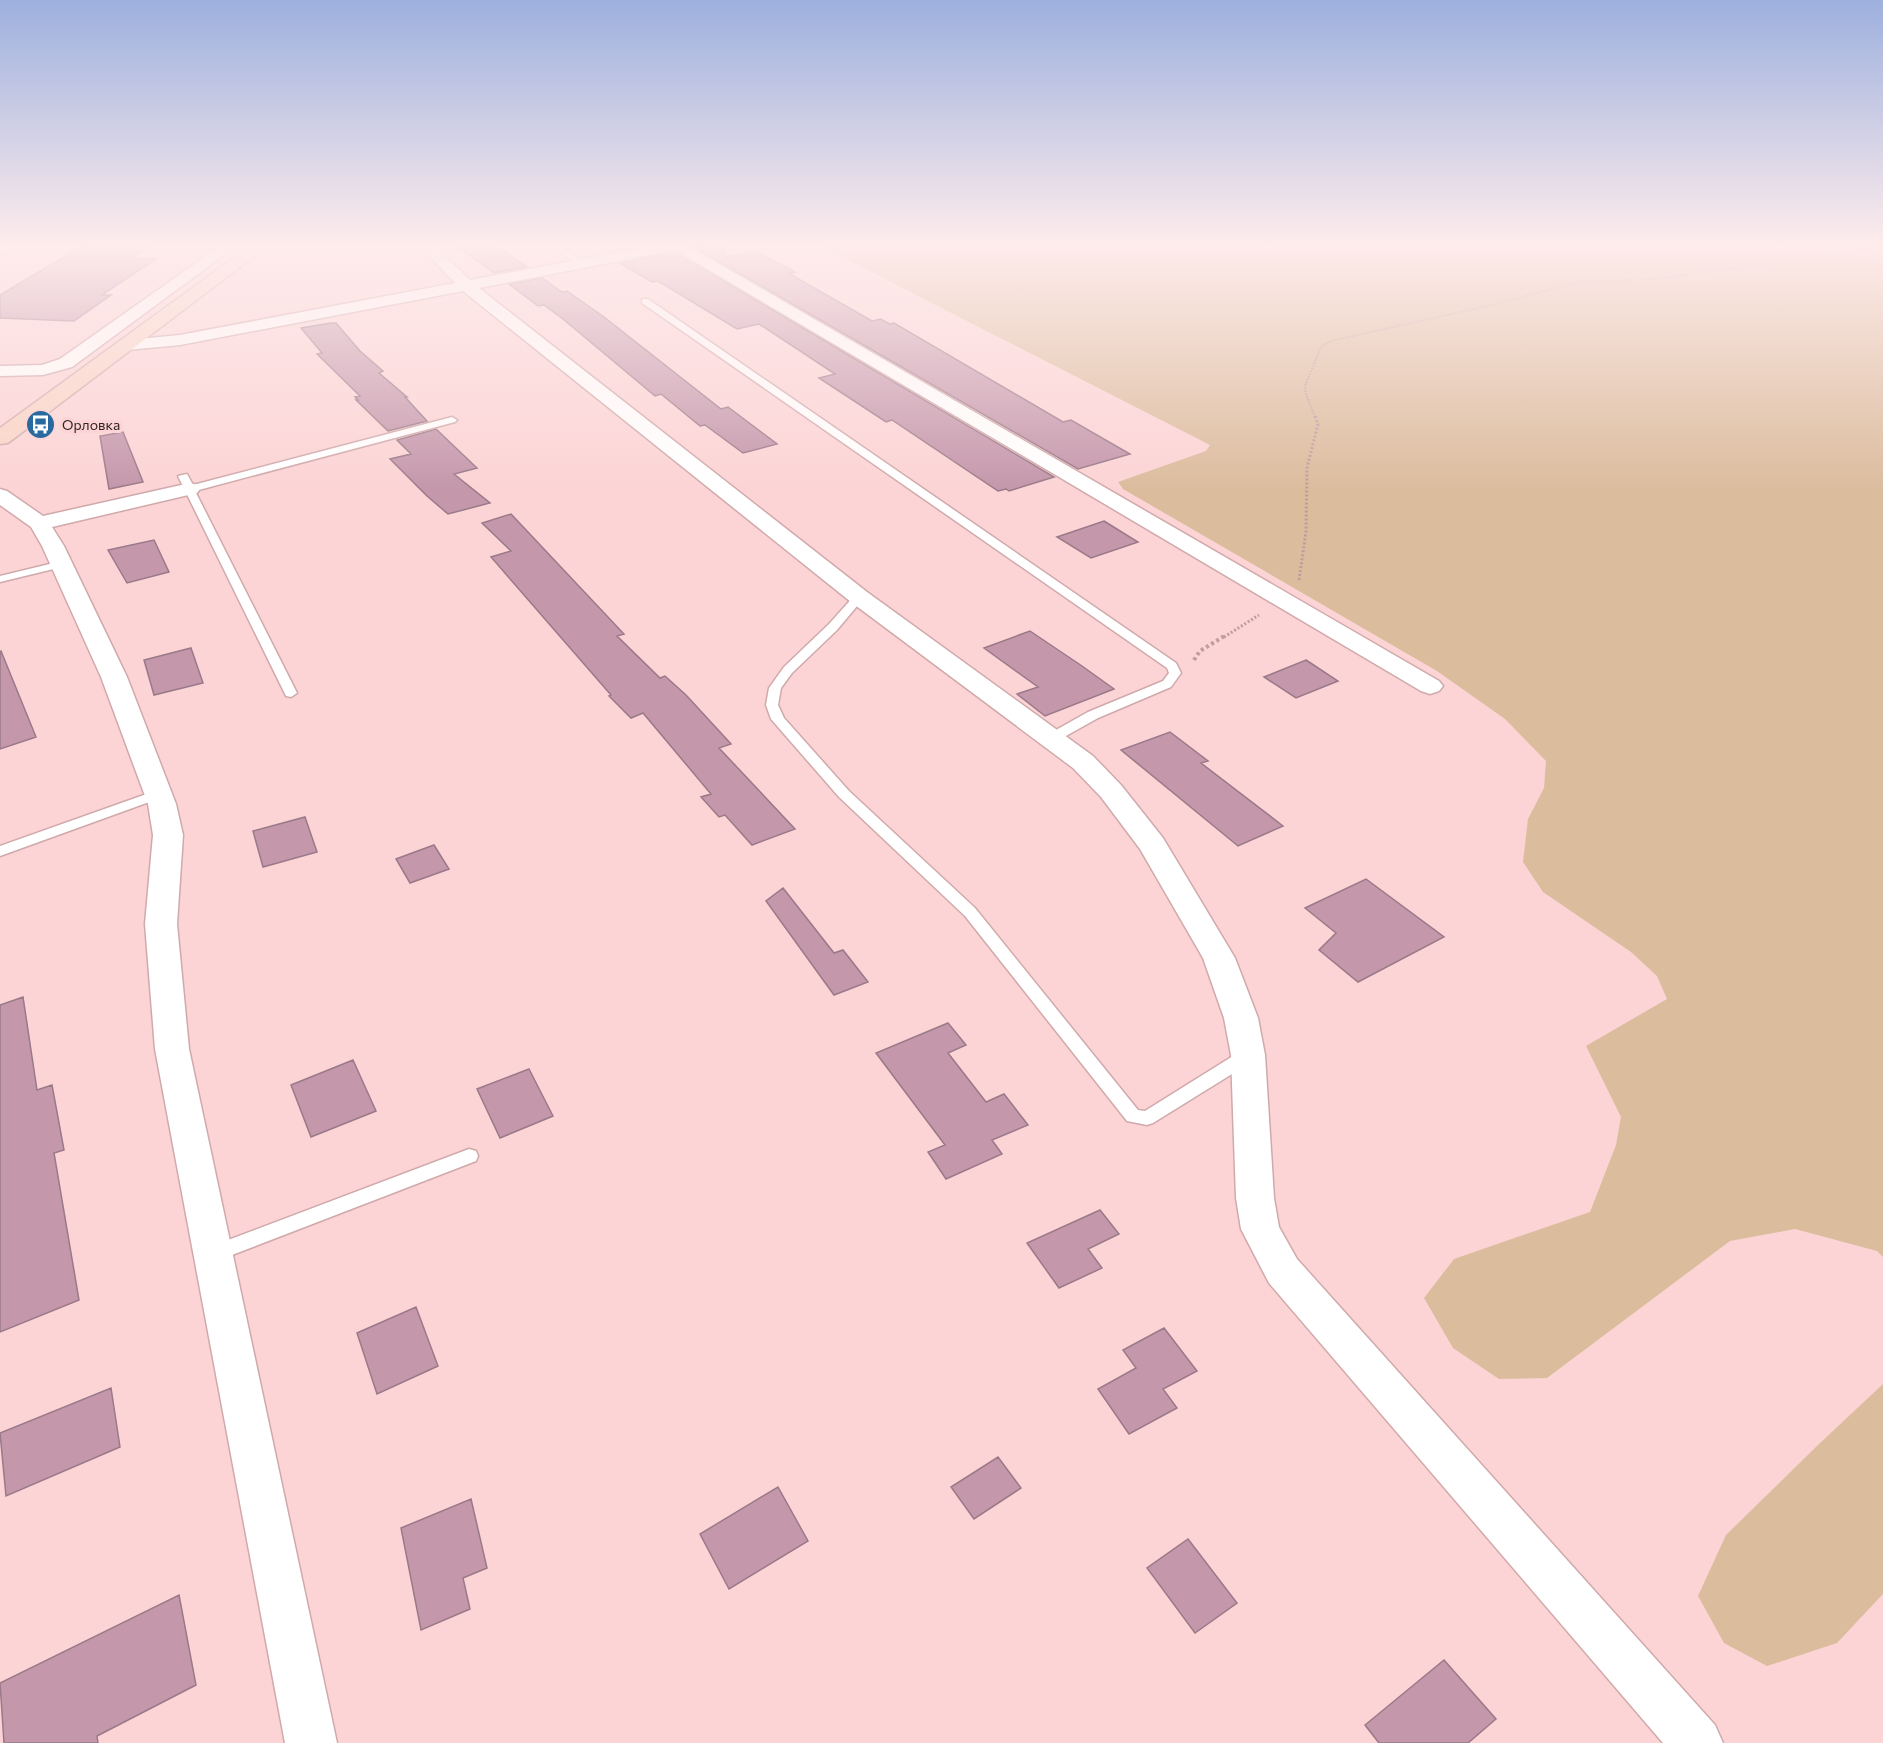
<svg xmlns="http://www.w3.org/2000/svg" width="1883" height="1743" font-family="Commissioner,sans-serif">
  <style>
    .green { fill: #dbbc9d }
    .building { fill: #c497ab; stroke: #9a7988; stroke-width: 1.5 }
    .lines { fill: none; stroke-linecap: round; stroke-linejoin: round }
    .service-casing { stroke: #d0a9ab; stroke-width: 3 }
    .minor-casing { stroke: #d0a9ab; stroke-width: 3 }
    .secondary-casing { stroke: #d0a9ab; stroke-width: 3 }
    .path-far2 { stroke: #be9d9e; stroke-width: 2; stroke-dasharray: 1.5 1.5; stroke-linecap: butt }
    .path-far1 { stroke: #be9d9e; stroke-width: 3; stroke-dasharray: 2 2; stroke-linecap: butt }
    .path { stroke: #be9d9e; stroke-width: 4; stroke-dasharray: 3 3; stroke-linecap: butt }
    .service { fill: #fff; fill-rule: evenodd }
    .minor { fill: #fff; fill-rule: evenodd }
    .secondary { fill: #f9d4c5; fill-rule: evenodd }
    .labels { text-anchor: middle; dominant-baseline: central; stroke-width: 6; stroke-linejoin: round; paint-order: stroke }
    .far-poi-label { font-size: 14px; fill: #312223; stroke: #fcd4d5; text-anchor: start }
  </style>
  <rect width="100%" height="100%" fill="#fcd4d5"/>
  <path class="green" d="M820,246H1883V1257L1877,1251L1795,1229L1730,1241L1547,1378L1499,1379L1453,1348L1424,1298L1454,1259L1590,1212L1616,1145L1621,1117L1586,1046L1667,999L1657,976L1631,952L1543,892L1523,862L1528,819L1544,788L1546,761L1505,719L1437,671L1123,489L1118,482L1206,451L1210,445Z
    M1883,1384V1594L1837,1643L1767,1666L1724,1643L1698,1596L1726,1535L1818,1445Z"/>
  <path class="building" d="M82,246H151L131,258L156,259L102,295H111L74,321L0,318V295Z
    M457,246H497L527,267L494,273Z
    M692,246H724L725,257L755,251L795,272L788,273L872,321L881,319L889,324L894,323L1063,422L1071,420L1130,454L1078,469Z
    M675,252L1054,477L1009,491L1006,489L998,491L892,420L886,422L819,378L835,374L759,324L737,329L658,281L652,282L620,263Z
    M542,278L562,292L567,291L604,317L721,409L728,407L777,444L743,453L705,425L700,426L661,394L655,396L563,319L544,305L538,306L509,284Z
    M331,323H336L360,351L383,371L379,373L407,397H405L427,421L388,431L356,400H358L355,397L360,396L317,354L322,353L301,328Z
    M436,429L477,468L454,474L490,503L448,514L427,496L390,459L411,454L397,440Z
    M123,432L143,482L109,489L100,436Z
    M511,514L624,634L617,636L660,678L665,676L686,695L731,744L719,748L795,829L752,845L725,815L719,817L701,797L711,794L643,713L631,718L609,696L611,695L491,557L511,551L482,523Z
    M1104,521L1138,542L1091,558L1057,537Z
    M154,540L169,572L127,583L108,550Z
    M1030,631L1082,666L1114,689L1045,716L1017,694L1038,687L984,648Z
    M191,648L203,683L154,695L144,660Z
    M1,651L36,737L0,749V652Z
    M1306,660L1338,681L1296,698L1264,677Z
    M1170,732L1208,761L1201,763L1283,826L1238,846L1121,750Z
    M305,817L317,852L263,867L253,831Z
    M434,845L449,869L410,883L396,859Z
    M1366,879L1444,937L1358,982L1319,950L1336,933L1305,908Z
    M783,888L834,953L843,950L868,982L834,995L766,901Z
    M23,997L37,1090L52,1085L64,1150L54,1153L79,1300L0,1332V1005Z
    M948,1023L966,1045L948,1053L986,1102L1004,1094L1028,1125L992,1140L1002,1154L946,1179L928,1152L945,1145L876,1053Z
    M353,1060L376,1111L311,1137L291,1085Z
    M529,1069L553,1116L500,1138L477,1089Z
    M1100,1210L1119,1234L1088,1249L1102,1268L1059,1288L1027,1243Z
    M416,1307L438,1366L377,1394L357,1333Z
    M1164,1328L1197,1371L1163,1389L1177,1408L1129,1434L1098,1389L1136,1368L1123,1350Z
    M111,1388L120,1447L6,1496L0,1433Z
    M998,1457L1021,1488L974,1519L951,1487Z
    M778,1487L808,1541L729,1589L700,1534Z
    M471,1499L487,1568L463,1578L470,1609L421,1630L401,1528Z
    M1188,1539L1237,1603L1195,1633L1147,1568Z
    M179,1595L196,1685L97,1736L98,1743H4L0,1683Z
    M1444,1660L1496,1719L1468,1743H1379L1365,1725Z"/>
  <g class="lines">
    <defs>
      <path id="service" d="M552,246H561L587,264L580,266Z
        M642,299H648L1176,663L1181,673L1171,687L1098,718L1057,741H1047L1045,738L1047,735L1088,712L1163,681L1169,673L1167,668L642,303Z
        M452,417L457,420L455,422L195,491L297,693L291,697L286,696L178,476L187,474L193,485Z
        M62,561L68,564L66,566L0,582V576Z
        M859,594L863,595V599L837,630L792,673L781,688L778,705L784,718L849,791L975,908L1138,1110L1145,1111L1241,1051L1247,1050L1253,1051L1256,1056L1253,1061L1153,1123L1147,1125L1127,1121L965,916L839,797L771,719L766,705L769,688L784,667L829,624L855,595Z
        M158,790L163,791L165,794L163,797L0,856V846Z
        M469,1149L476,1151L478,1156L476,1161L214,1262L207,1260L204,1254L207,1248Z"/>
      <path id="minor" d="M0,246H17L0,256Z
        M220,246H236L72,367L43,375L0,376V366L42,365L60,359Z
        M420,246H435L470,280L652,246H688L1439,681L1443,686L1439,691L1430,694L1421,691L675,250L479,288L867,592L1093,756L1121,785L1163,838L1235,958L1258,1018L1265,1055L1274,1198L1279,1227L1297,1259L1715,1725L1723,1743H1663L1269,1283L1241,1229L1236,1198L1231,1055L1224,1018L1203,958L1140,849L1101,797L1073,768L851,602L463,291L180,345L127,350L121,349L118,345L121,341L127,340L180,335L455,283Z
        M190,483L197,485L200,489L197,493L52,527L64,546L127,677L176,804L183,835L177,924L189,1049L337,1743H285L155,1049L145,924L153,835L148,804L101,677L42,546L31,527L0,505V489L7,491L43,516Z"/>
      <path id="secondary" d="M250,246H268L8,443L0,444V428Z"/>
    </defs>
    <use href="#service" class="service-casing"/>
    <use href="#minor" class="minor-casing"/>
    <use href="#secondary" class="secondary-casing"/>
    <path class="path-far2" d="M1315,417L1306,395L1305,386L1321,347L1331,341L1496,304L1582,281L1654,279L1863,251L1883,246"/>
    <path class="path-far1" d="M1299,580L1306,532L1307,468L1318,424L1315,416
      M1224,637L1259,615"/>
    <path class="path" d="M1194,660L1200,651L1226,635"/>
    <use href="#service" class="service"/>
    <use href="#minor" class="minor"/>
    <use href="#secondary" class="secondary"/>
  </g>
  <linearGradient id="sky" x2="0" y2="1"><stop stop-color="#9db0de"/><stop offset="0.5" stop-color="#feecec"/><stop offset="1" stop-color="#feecec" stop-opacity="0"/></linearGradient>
  <rect width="1883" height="490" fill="url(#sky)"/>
  <defs>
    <symbol id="bus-disc" viewBox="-11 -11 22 22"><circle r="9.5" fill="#286a9f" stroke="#fcd4d5"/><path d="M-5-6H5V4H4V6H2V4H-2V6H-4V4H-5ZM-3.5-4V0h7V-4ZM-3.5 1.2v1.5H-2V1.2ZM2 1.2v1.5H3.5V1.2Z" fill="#fff"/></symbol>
  </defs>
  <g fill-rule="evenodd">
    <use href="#bus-disc" x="24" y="408" width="33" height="33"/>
  </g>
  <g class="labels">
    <g class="far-poi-label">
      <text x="62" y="424">Орловка</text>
    </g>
  </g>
</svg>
